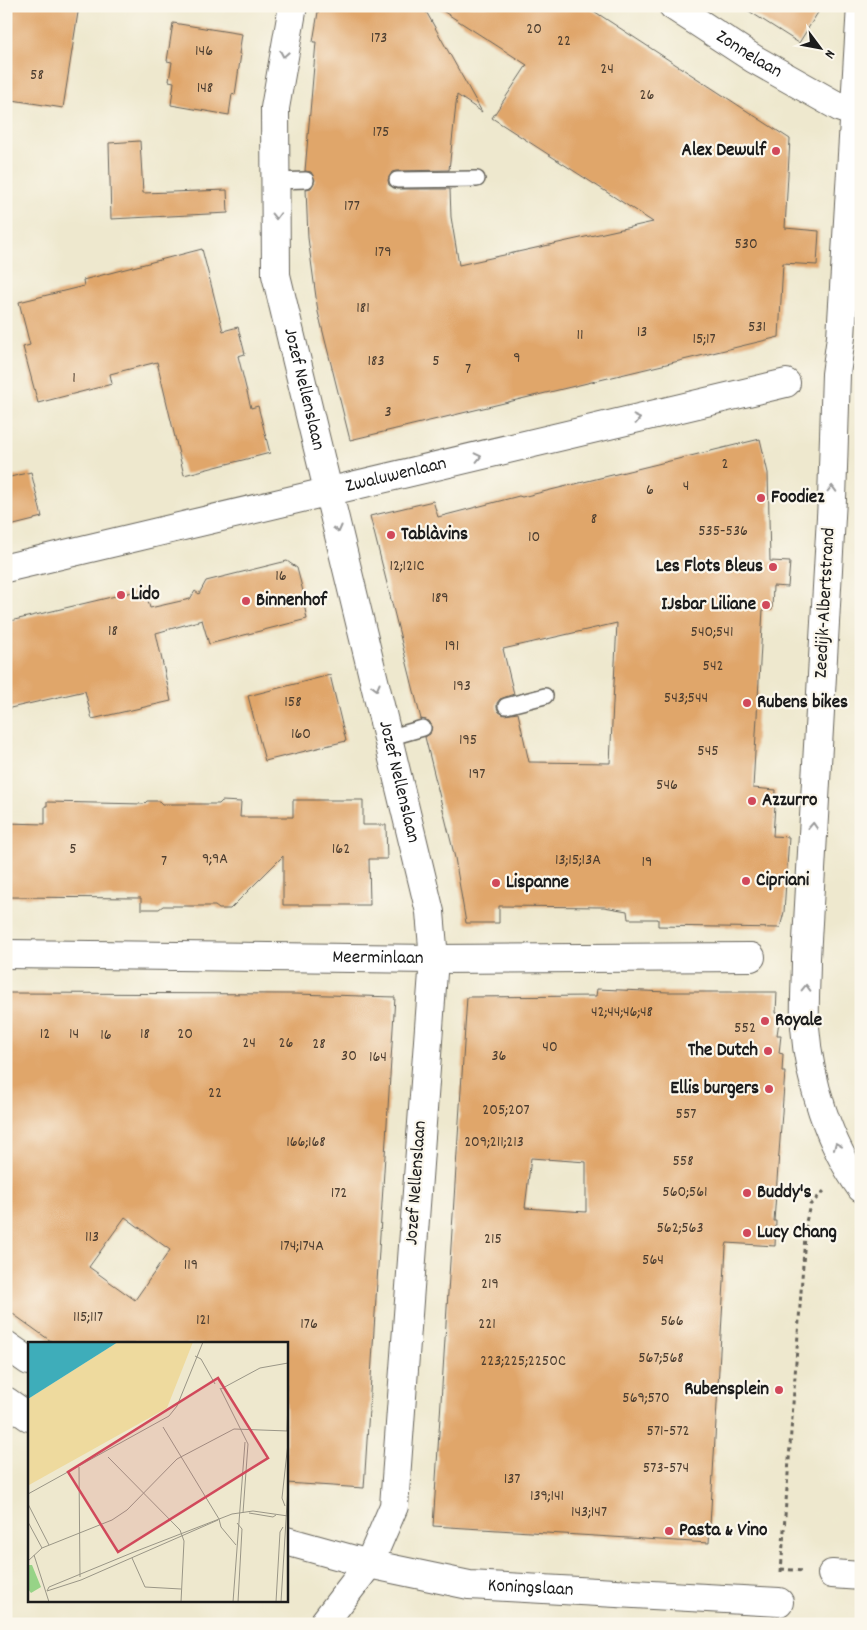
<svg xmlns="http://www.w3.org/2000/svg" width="867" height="1630" font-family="Dekko,sans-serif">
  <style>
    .building { fill: #e0a66b; fill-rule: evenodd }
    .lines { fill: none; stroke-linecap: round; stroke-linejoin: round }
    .lane-casing { stroke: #66635a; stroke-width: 18 }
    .street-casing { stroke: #66635a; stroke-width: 30 }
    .path { stroke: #66635a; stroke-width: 3; stroke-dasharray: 4 4; stroke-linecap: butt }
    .lane { stroke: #fff; stroke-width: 15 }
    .street { stroke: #fff; stroke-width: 28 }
    .oneway { stroke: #999 }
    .poi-dot { fill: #d1495b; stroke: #fbf7ec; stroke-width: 2 }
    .labels { text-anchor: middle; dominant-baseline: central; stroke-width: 4.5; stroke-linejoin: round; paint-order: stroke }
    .number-label { font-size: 16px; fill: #4d3e30 }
    .street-label { font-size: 19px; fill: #1c1c1c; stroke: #fbf7ec }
    .poi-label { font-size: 19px; font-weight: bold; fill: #1c1c1c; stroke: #fbf7ec; text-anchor: start }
    .inset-road { fill: none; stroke: #9a9687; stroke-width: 1 }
    .view { fill: #d1495b; fill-opacity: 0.15; stroke: #d1495b; stroke-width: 2.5 }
    .inset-edge { fill: none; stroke: #1c1c1c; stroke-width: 2.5 }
  </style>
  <rect width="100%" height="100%" fill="#fbf7ec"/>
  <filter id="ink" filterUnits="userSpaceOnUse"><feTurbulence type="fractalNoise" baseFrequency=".02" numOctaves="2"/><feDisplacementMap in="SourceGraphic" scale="10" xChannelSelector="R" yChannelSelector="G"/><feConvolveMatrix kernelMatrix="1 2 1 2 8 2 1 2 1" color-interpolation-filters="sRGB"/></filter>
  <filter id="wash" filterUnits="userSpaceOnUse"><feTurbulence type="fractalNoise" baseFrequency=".0096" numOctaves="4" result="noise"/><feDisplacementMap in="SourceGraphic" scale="20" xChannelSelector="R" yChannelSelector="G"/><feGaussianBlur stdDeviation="1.12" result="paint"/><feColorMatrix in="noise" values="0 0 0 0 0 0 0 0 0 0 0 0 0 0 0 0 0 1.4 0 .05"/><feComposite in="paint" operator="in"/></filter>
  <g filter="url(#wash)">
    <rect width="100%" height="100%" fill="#eee8ce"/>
    <g id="blocks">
      <path class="building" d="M6,6H79L63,108L6,99Z
        M319,6H423L482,112L457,95L449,170L396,171L392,172L388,180L389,185L397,189H450L451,217L459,265L653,222L492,118L527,65L435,6H586L790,139L785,228L819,231L817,265L783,263L779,337L350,440L318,312L308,238L306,189L311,188L315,180L311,172L305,171L316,42H313Z
        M741,6H822L799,43Z
        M173,23L242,34L239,54H241L235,95L232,94L229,115L171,105L174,82L169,81L172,62L167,61Z
        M140,141L143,193L227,190L228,213L111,219L109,143Z
        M202,249L223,331L238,327L245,354L238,356L251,408L258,406L270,453L184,475L157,362L110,374L112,384L38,403L23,347L30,345L19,302L84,286L83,280Z
        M760,439L768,473L770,561L790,562L788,587L773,586L772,610L763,609L753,788L776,790L773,836L789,837L784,912L780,928L658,926V919H628L627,911L604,907L499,906V923H466L455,858L425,737L430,734L432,726L429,721L421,719L370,516L433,501L438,517L519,496L522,497ZM617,623L610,763L529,762L518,713L504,715L499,712L497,708V703L500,699L514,694L503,649Z
        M31,472L42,517L34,519V520L6,527V478Z
        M287,561L297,568L306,603L304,604L307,619L209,644L202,620L156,633L171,701L92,719L85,691L6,709V622L145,589L150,608L190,599L195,591L199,594L206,581Z
        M330,675L346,741L265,761L248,696Z
        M293,800H363V825H386L387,859H369L370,905H283V856L230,909H219L215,906H163L159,909H141V898L6,897V823L45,824V806H47V802L144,804L147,801H159L162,804H219L222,801L241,802L240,817H293Z
        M597,989L668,992H777L776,1013L780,1014L777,1035H781L779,1053L783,1054L782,1072H785L774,1221H776L775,1246L727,1243L726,1247L709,1543L433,1526L467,997L596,996ZM531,1158L586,1162V1212L525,1208Z
        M6,993L296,994L395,997L364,1488L286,1483V1344H55L6,1309ZM125,1217L170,1250L135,1300L89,1267Z"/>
    </g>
  </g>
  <g filter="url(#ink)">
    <use href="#blocks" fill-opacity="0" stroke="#66635a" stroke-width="1"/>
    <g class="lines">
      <defs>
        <path id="lane" d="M397,180L477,179
          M275,181L306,180
          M506,706L545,696
          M388,738L423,728"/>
        <g id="street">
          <path id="s1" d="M293,6L275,108L276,275L430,912L434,959L394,1506L369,1564L323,1624"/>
          <path id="s2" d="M673,6L754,59L841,108L853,112"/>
          <path d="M861,6L841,337L836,374L832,499L806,958C806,981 804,1004 805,1027C809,1081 829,1144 861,1188"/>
          <path id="s3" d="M6,568L786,383"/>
          <path id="s4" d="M6,954L434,959L751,957"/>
          <path d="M6,1345L29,1361"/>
          <path d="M6,1401L29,1417"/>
          <path id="s5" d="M286,1541L369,1564L469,1585L779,1602"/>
          <path d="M832,1574L861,1576"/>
        </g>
      </defs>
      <use href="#lane" class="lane-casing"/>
      <use href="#street" class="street-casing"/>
      <path class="path" d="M781,1569L803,1571
        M781,1572L806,1222L810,1205L826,1189"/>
      <use href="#lane" class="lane"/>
      <use href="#street" class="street"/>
    </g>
    <defs><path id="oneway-chevron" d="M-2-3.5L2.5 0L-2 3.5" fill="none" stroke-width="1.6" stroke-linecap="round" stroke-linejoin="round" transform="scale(1.25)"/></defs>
    <g class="oneway">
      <use href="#oneway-chevron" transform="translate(284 54) rotate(100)"/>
      <use href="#oneway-chevron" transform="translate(276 216) rotate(89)"/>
      <use href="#oneway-chevron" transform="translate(637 419) rotate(-13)"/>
      <use href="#oneway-chevron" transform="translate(478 457) rotate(-13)"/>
      <use href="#oneway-chevron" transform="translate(832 489) rotate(-88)"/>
      <use href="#oneway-chevron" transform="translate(338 529) rotate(76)"/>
      <use href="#oneway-chevron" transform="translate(376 687) rotate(76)"/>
      <use href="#oneway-chevron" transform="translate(813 826) rotate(-87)"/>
      <use href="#oneway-chevron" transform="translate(806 988) rotate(-89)"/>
      <use href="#oneway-chevron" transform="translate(837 1146) rotate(-113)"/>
    </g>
  </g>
  <g class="poi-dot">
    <circle cx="776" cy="151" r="5"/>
    <circle cx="761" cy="498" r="5"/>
    <circle cx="391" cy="535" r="5"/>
    <circle cx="773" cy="567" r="5"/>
    <circle cx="121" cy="595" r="5"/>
    <circle cx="246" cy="601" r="5"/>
    <circle cx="766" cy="605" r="5"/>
    <circle cx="747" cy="703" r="5"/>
    <circle cx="752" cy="801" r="5"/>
    <circle cx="746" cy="881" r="5"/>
    <circle cx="496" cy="883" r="5"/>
    <circle cx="765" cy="1021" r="5"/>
    <circle cx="768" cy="1051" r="5"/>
    <circle cx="769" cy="1089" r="5"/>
    <circle cx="747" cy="1193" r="5"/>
    <circle cx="747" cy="1233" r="5"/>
    <circle cx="779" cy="1390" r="5"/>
    <circle cx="669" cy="1531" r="5"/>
  </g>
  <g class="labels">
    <g class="number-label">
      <text x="534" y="29">20</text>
      <text x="379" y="38">173</text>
      <text x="564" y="41">22</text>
      <text x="204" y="51">146</text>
      <text x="607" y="69">24</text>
      <text x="37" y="75">58</text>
      <text x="205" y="88">148</text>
      <text x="647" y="95">26</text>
      <text x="381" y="132">175</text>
      <text x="352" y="206">177</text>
      <text x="746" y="244">530</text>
      <text x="383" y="252">179</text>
      <text x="363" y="308">181</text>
      <text x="757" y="327">531</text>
      <text x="642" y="332">13</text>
      <text x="580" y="335">11</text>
      <text x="704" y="339">15;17</text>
      <text x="517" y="358">9</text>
      <text x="376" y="361">183</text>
      <text x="436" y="361">5</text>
      <text x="468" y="369">7</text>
      <text x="74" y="378">1</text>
      <text x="388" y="412">3</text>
      <text x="725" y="464">2</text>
      <text x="686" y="486">4</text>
      <text x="650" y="490">6</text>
      <text x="594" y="519">8</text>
      <text x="723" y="531">535-536</text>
      <text x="534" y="537">10</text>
      <text x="407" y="566">12;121C</text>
      <text x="281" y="576">16</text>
      <text x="440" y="598">189</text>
      <text x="113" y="631">18</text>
      <text x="712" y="632">540;541</text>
      <text x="452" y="646">191</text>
      <text x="713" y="666">542</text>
      <text x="462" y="686">193</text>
      <text x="686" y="698">543;544</text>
      <text x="293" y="702">158</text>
      <text x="301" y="734">160</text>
      <text x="468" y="740">195</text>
      <text x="708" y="751">545</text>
      <text x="477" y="774">197</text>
      <text x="667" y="785">546</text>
      <text x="73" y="849">5</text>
      <text x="341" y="849">162</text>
      <text x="215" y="859">9;9A</text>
      <text x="578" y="860">13;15;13A</text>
      <text x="164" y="861">7</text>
      <text x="647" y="862">19</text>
      <text x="622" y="1012">42;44;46;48</text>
      <text x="745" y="1028">552</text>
      <text x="45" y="1034">12</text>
      <text x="74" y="1034">14</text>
      <text x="145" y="1034">18</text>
      <text x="185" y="1034">20</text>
      <text x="106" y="1035">16</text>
      <text x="249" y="1043">24</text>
      <text x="286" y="1043">26</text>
      <text x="319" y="1044">28</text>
      <text x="550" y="1047">40</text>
      <text x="349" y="1056">30</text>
      <text x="499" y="1056">36</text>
      <text x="378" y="1057">164</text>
      <text x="215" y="1093">22</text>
      <text x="506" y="1110">205;207</text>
      <text x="686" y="1114">557</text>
      <text x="306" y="1142">166;168</text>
      <text x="494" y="1142">209;211;213</text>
      <text x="683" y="1161">558</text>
      <text x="685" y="1192">560;561</text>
      <text x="339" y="1193">172</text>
      <text x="680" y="1228">562;563</text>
      <text x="92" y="1237">113</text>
      <text x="493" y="1239">215</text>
      <text x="302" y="1246">174;174A</text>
      <text x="653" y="1260">564</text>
      <text x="191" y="1265">119</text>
      <text x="490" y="1284">219</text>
      <text x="88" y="1317">115;117</text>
      <text x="203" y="1320">121</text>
      <text x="672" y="1321">566</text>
      <text x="309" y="1324">176</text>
      <text x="487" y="1324">221</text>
      <text x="661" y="1358">567;568</text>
      <text x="523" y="1361">223;225;2250C</text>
      <text x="646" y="1398">569;570</text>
      <text x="668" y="1431">571-572</text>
      <text x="666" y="1468">573-574</text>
      <text x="512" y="1479">137</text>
      <text x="547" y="1496">139;141</text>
      <text x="589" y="1512">143;147</text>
    </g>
    <g class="street-label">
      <text stroke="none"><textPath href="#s2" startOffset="90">Zonnelaan</textPath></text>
      <text stroke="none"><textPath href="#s1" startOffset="388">Jozef Nellenslaan</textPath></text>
      <text stroke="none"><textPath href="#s3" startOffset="401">Zwaluwenlaan</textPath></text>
      <text transform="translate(826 603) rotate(-87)">Zeedijk-Albertstrand</text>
      <text stroke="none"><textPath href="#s1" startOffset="792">Jozef Nellenslaan</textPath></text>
      <text stroke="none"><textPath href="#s4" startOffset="372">Meerminlaan</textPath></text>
      <text transform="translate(417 1183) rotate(-86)">Jozef Nellenslaan</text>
      <text stroke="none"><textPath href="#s5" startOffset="250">Koningslaan</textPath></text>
    </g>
    <g class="poi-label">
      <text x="766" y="151" text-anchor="end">Alex Dewulf</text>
      <text x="771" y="498">Foodiez</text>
      <text x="401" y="535">Tablàvins</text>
      <text x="763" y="567" text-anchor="end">Les Flots Bleus</text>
      <text x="131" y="595">Lido</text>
      <text x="256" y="601">Binnenhof</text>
      <text x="756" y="605" text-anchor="end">IJsbar Liliane</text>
      <text x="757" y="703">Rubens bikes</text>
      <text x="762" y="801">Azzurro</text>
      <text x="756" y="881">Cipriani</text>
      <text x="506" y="883">Lispanne</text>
      <text x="775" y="1021">Royale</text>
      <text x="758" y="1051" text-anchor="end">The Dutch</text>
      <text x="759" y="1089" text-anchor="end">Ellis burgers</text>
      <text x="757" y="1193">Buddy's</text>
      <text x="757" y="1233">Lucy Chang</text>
      <text x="769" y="1390" text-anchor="end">Rubensplein</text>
      <text x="679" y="1531">Pasta &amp; Vino</text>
    </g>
  </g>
  <g transform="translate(28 1342)">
    <rect width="260" height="260" fill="#eee8ce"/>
    <path d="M0,223H4L13,245L3,251L0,247Z" fill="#97d387"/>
    <path d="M90,0H165L139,66L1,143L0,57Z" fill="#eeda9e"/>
    <path d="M0,0H90L0,57Z" fill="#3eadba"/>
    <path class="inset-road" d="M167,14L173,17L187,42M192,46L220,102L215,171M193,47L232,26L260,21M135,85L191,177L193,185L208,203M259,89L260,57M80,115L152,188L156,199L153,260M51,125L52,235M0,152L141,74L149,64L175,0M0,162L21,203M257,164L254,156L260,101M221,171L245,175L248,173M0,180L14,206M209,181L214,187L210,260M6,213L21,260M104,216L117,245L153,247M0,219L14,206L84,178L99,168L149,117L206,87L260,89M19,249L21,245L106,210L204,172L225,169L260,174M19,249L53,238L190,178M205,260L217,100M248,260L252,190L255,185M253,260L260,145"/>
    <path class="view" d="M190,36L240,116L90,210L40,130Z"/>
    <rect width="260" height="260" class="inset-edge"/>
  </g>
  <rect width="867" height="1630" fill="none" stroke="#fbf7ec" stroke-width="25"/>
  <g transform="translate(820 48) rotate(122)" stroke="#fbf7ec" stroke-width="4" paint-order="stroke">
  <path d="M0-4L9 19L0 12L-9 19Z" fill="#1c1c1c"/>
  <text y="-8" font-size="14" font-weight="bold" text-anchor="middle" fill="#1c1c1c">N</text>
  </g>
</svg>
